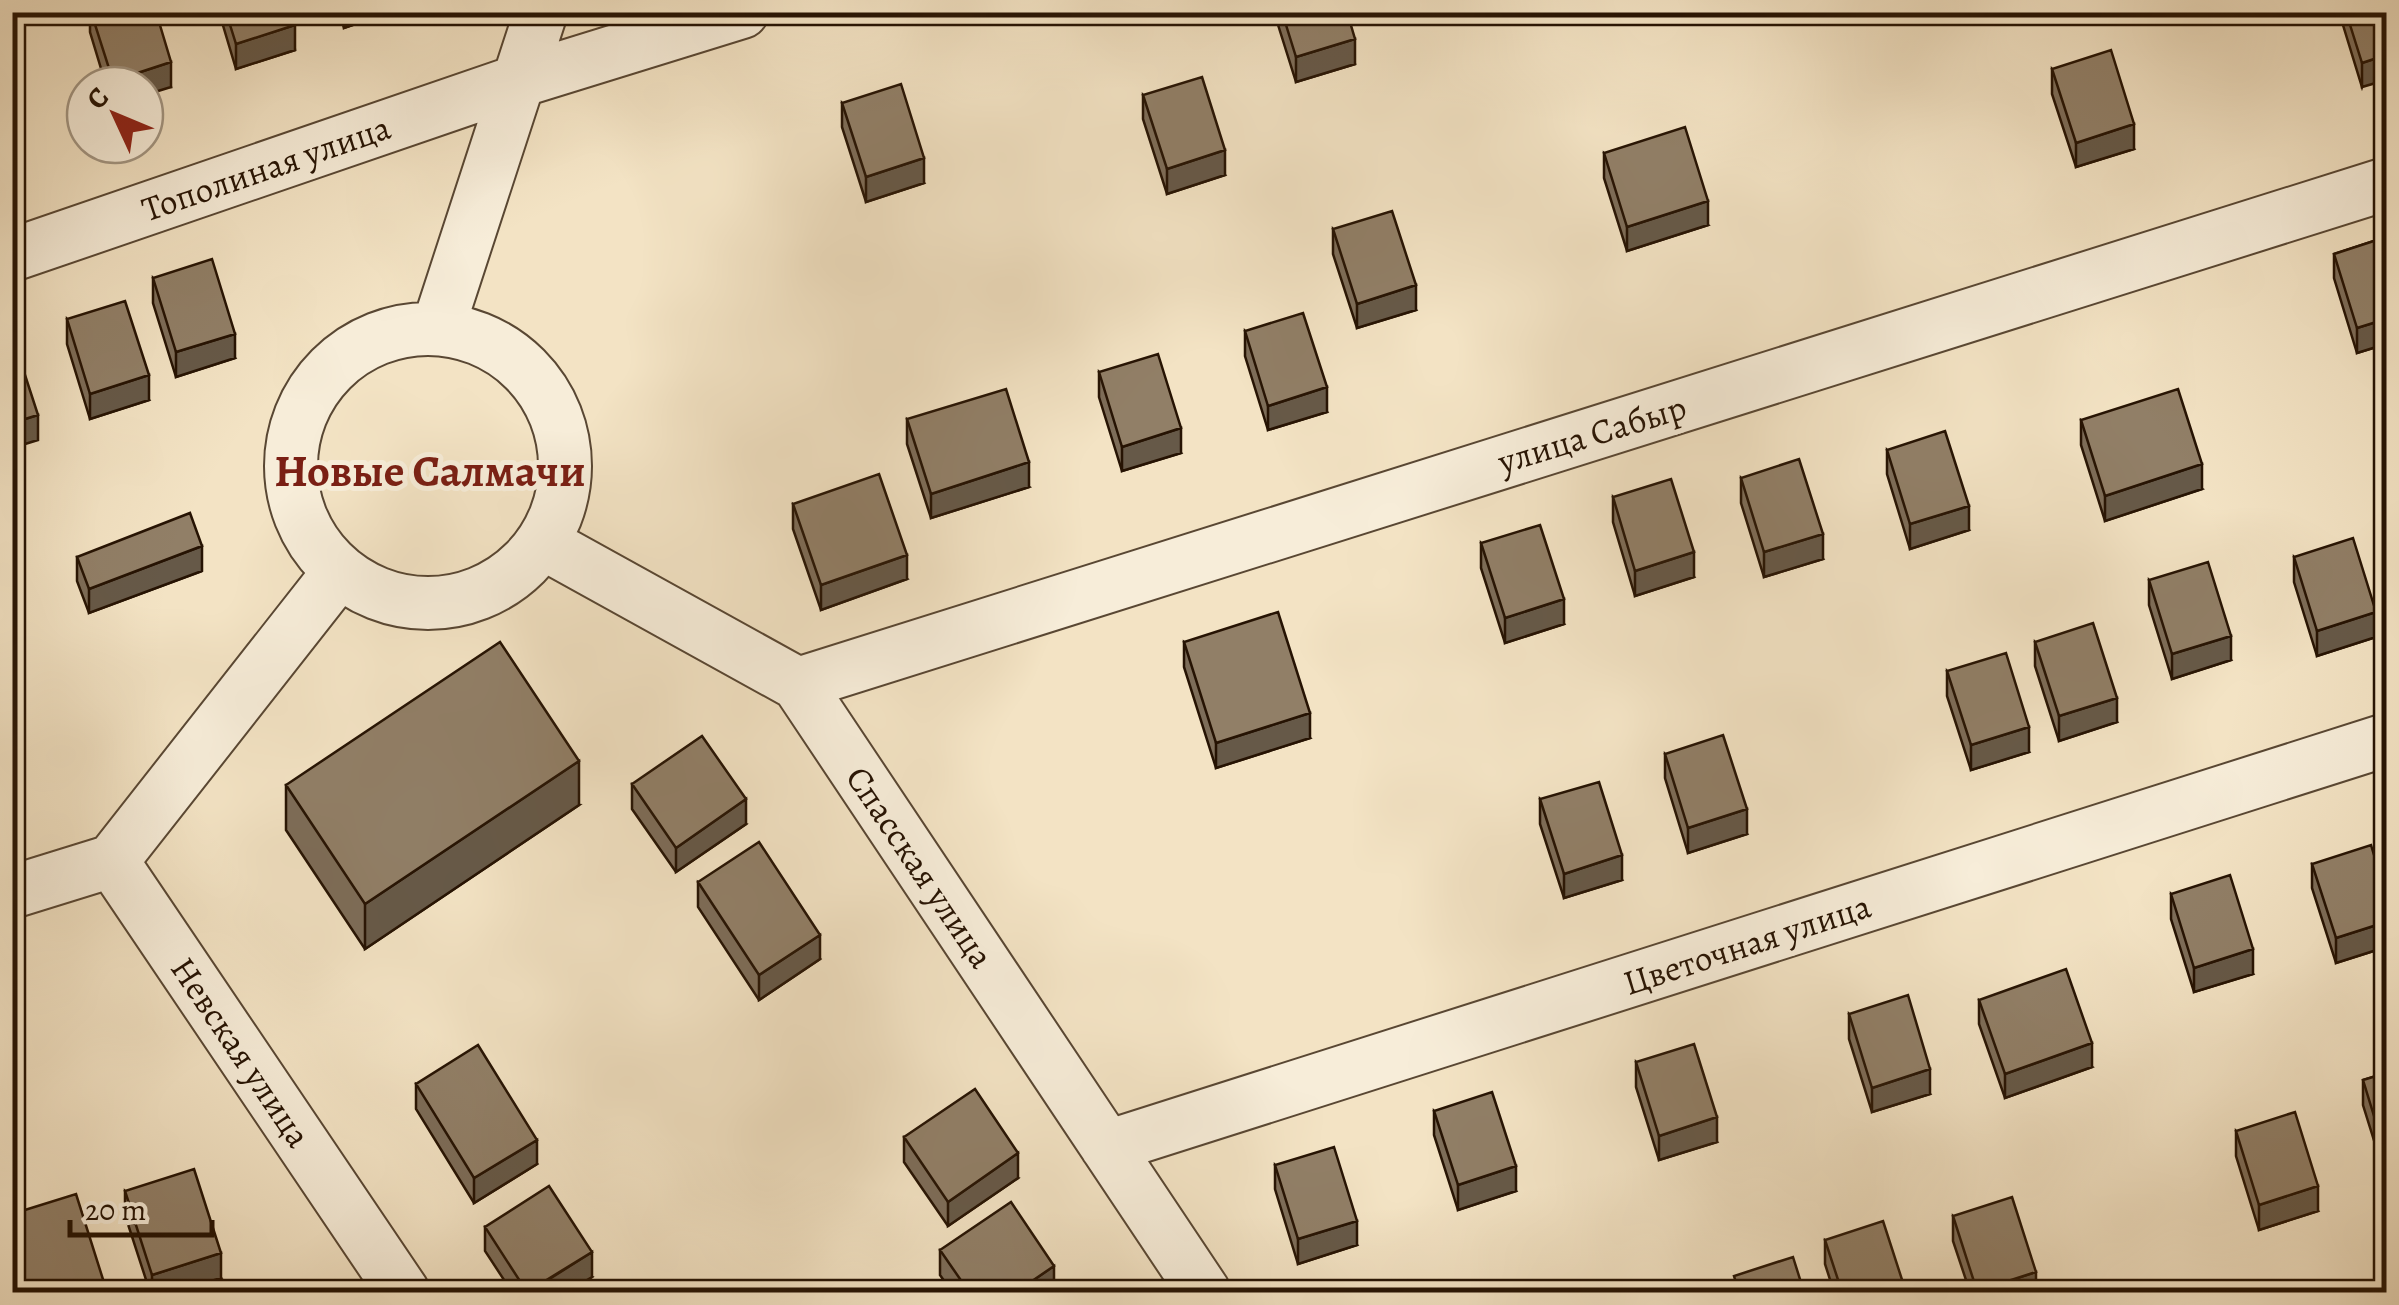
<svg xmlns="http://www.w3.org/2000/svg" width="2399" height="1305" font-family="Alegreya,serif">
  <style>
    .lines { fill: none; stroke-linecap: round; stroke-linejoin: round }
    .street-casing { stroke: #594733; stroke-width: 56 }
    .street { stroke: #f7edd9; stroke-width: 52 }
    .wall { fill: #7d6d59; stroke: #261303; stroke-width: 2.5 }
    .shaded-wall { fill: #665948; stroke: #261303; stroke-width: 2.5 }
    .building { fill: #917f67; stroke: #261303; stroke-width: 2.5 }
    .labels { text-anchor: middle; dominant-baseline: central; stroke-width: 10; stroke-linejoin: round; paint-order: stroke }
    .street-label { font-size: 35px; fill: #261303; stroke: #f7edd9 }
    .district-label { font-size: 45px; font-weight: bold; fill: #7a1f14; stroke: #f7edd9 }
  </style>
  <rect width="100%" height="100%" fill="#f3e3c4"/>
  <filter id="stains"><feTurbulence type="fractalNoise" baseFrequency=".002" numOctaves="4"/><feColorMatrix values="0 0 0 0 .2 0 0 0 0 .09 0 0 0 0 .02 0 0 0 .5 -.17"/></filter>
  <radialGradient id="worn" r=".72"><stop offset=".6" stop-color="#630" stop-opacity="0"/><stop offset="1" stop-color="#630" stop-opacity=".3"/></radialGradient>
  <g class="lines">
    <defs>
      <path id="street" d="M12,255L519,81L742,12
        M438,328L541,12
        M291 466a137 137 0 1 1 274 0a137 137 0 1 1-274 0Z
        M543,543L798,684L1204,1292
        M798,684L2386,184
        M112,861L403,1292
        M112,861L339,572
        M12,892L112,861
        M1107,1147L2386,740"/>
    </defs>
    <use href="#street" class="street-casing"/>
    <use href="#street" class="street"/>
  </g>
  <path class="wall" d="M90,12H156L171,87L106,85L90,32Z
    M219,12H291L295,50L236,69Z
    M339,12H391L344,28Z
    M1274,12H1347L1355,64L1296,82Z
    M2339,12H2386L2362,87Z
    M2052,69L2134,149L2076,167L2052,94Z
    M1143,95L1225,175L1167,194L1143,119Z
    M842,103L924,183L866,202L842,127Z
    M1604,153L1708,225L1627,251L1604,178Z
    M1333,229L1416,310L1357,328L1333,254Z
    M2386,237V344L2357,353L2334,278V254Z
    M153,278L235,358L176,377L153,303Z
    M67,319L149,400L90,419L67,344Z
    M1245,331L1327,412L1268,430L1245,356Z
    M1099,372L1181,453L1122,471L1099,397Z
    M907,419L1029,487L931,518L907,444Z
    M2081,420L2202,489L2105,521L2081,445Z
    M1887,450L1969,530L1910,549L1887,474Z
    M1741,478L1823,559L1764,577L1741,503Z
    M1613,497L1694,577L1635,596L1613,522Z
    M793,504L907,579L821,610L793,529Z
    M1481,543L1564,624L1505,643L1481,568Z
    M77,557L202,571L89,613L77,581Z
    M2294,557L2376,637L2317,656L2294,582Z
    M2149,580L2231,660L2172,679L2149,605Z
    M1184,642L1310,738L1216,768L1184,667Z
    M2035,642L2117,722L2059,741L2035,666Z
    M1947,671L2029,752L1971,770L1947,696Z
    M1665,754L1747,834L1688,853L1665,778Z
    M632,784L746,824L676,872L632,809Z
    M286,785L579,805L365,949L286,830Z
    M1540,799L1622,880L1564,898L1540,824Z
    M2312,864L2386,895V947L2336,963L2312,888Z
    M698,882L820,959L759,1000L698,907Z
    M2171,894L2253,974L2194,992L2171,919Z
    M1979,1000L2092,1067L2005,1098L1979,1024Z
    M1849,1014L1930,1094L1872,1112L1849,1039Z
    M1636,1062L1717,1142L1659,1160L1636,1087Z
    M2386,1073V1179L2363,1105V1080Z
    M416,1084L537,1164L474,1203L416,1109Z
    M1434,1111L1516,1191L1458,1210L1434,1135Z
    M2236,1131L2318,1211L2259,1230L2236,1156Z
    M904,1137L1018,1178L948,1226L904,1162Z
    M1275,1165L1357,1245L1298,1264L1275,1189Z
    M125,1191L221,1278L175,1292H150L125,1215Z
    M12,1214L107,1292H12Z
    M1953,1216L2036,1292H1970L1953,1241Z
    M485,1227L592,1277L567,1292H512L485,1251Z
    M1825,1240L1906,1292H1834L1825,1264Z
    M940,1250L1054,1291L1052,1292H952L940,1275Z"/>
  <path class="shaded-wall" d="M344,12H391L344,28Z
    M295,25V50L236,69V44Z
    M1355,39V64L1296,82V57Z
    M2386,55V80L2362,87V63Z
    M171,62V87L145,95V85H113V81Z
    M2134,124V149L2076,167V143Z
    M1225,150V175L1167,194V169Z
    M924,158V183L866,202V177Z
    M1708,201V225L1627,251V227Z
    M1416,285V310L1357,328V304Z
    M2386,319V344L2357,353V328Z
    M235,334V358L176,377V352Z
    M149,375V400L90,419V394Z
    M1327,387V412L1268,430V406Z
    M38,415V440L12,448V423Z
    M1181,428V453L1122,471V447Z
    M1029,462V487L931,518V494Z
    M2202,464V489L2105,521V496Z
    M1969,506V530L1910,549V524Z
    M1823,534V559L1764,577V552Z
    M202,546V571L89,613V589Z
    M1694,552V577L1635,596V571Z
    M907,555V579L821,610V585Z
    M1564,599V624L1505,643V618Z
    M2376,612V637L2317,656V631Z
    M2231,636V660L2172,679V654Z
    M2117,698V722L2059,741V716Z
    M1310,713V738L1216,768V743Z
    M2029,727V752L1971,770V745Z
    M16,755V780L12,781V756Z
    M579,761V805L365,949V904Z
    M746,799V824L676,872V848Z
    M1747,809V834L1688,853V828Z
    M1622,855V880L1564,898V874Z
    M2386,922V947L2336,963V938Z
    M820,935V959L759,1000V975Z
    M2253,949V974L2194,992V968Z
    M2092,1043V1067L2005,1098V1074Z
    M1930,1069V1094L1872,1112V1088Z
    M1717,1117V1142L1659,1160V1136Z
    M537,1140V1164L474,1203V1178Z
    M1018,1153V1178L948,1226V1202Z
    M1516,1166V1191L1458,1210V1185Z
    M2318,1186V1211L2259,1230V1205Z
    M1357,1221V1245L1298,1264V1239Z
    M592,1252V1277L567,1292H529Z
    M221,1253V1278L175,1292H152V1275Z
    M1054,1266V1291L1052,1292H1016Z
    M2036,1272V1292H1977V1291Z"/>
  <path class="building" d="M91,12H156L171,62L113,81Z
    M226,12H291L295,25L236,44Z
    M1282,12H1347L1355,39L1296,57Z
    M2346,12H2386V55L2362,63Z
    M2111,50L2134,124L2076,143L2052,69Z
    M1202,77L1225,150L1167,169L1143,95Z
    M901,84L924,158L866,177L842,103Z
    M1685,127L1708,201L1627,227L1604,153Z
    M1392,211L1416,285L1357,304L1333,229Z
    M2386,237V319L2357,328L2334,254Z
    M212,259L235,334L176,352L153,278Z
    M125,301L149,375L90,394L67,319Z
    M1303,313L1327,387L1268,406L1245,331Z
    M12,341H14L38,415L12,423Z
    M1158,354L1181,428L1122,447L1099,372Z
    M1006,389L1029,462L931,494L907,419Z
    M2178,389L2202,464L2105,496L2081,420Z
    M1945,431L1969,506L1910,524L1887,450Z
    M1799,459L1823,534L1764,552L1741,478Z
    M879,474L907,555L821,585L793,504Z
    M1671,479L1694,552L1635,571L1613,497Z
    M190,513L202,546L89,589L77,557Z
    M1540,525L1564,599L1505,618L1481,543Z
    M2353,538L2376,612L2317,631L2294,557Z
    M2208,562L2231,636L2172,654L2149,580Z
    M1278,612L1310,713L1216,743L1184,642Z
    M2093,623L2117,698L2059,716L2035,642Z
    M500,642L579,761L365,904L286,785Z
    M2006,653L2029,727L1971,745L1947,671Z
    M1723,735L1747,809L1688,828L1665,754Z
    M702,736L746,799L676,848L632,784Z
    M1599,782L1622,855L1564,874L1540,799Z
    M759,842L820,935L759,975L698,882Z
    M2371,845L2386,895V922L2336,938L2312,864Z
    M2230,875L2253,949L2194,968L2171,894Z
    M2066,969L2092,1043L2005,1074L1979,1000Z
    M1908,995L1930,1069L1872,1088L1849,1014Z
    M1694,1044L1717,1117L1659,1136L1636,1062Z
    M478,1045L537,1140L474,1178L416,1084Z
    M2386,1073V1155L2363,1080Z
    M975,1089L1018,1153L948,1202L904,1137Z
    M1492,1092L1516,1166L1458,1185L1434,1111Z
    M2295,1112L2318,1186L2259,1205L2236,1131Z
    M1334,1147L1357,1221L1298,1239L1275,1165Z
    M194,1169L221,1253L152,1275L125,1191Z
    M549,1186L592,1252L527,1292L485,1227Z
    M76,1194L107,1292H18L12,1275V1214Z
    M2012,1197L2036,1272L1977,1291L1953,1216Z
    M1011,1202L1054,1266L1016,1292H969L940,1250Z
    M1883,1221L1906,1292H1842L1825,1240Z
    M1793,1257L1804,1292H1739L1734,1276Z"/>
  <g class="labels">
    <g class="street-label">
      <text transform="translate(266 168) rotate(-19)">Тополиная улица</text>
      <text transform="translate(1592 434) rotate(-17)">улица Сабыр</text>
      <text transform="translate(920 867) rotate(56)">Спасская улица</text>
      <text transform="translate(1747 944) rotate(-18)">Цветочная улица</text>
      <text transform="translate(241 1052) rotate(56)">Невская улица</text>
    </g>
    <g class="district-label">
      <text x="430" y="471">Новые Салмачи</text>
    </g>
  </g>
  <rect width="2399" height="1305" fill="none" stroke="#f3e3c4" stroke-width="50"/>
  <rect x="15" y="15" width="2369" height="1275" fill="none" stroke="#261303" stroke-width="5"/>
  <rect x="25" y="25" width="2349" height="1255" fill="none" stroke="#261303" stroke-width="2.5"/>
  <g transform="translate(115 115) rotate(314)"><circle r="48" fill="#f7edd9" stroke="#a39683" stroke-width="2.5"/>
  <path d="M0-8L18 38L0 25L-18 38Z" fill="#8f2418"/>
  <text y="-15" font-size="28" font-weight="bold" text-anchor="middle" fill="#261303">С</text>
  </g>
  <path d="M70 1220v15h142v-15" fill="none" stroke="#261303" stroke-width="5"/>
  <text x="85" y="1220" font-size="30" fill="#261303" stroke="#f7edd9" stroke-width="8" paint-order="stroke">20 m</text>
  <rect width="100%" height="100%" filter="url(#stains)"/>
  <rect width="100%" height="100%" fill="url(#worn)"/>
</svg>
